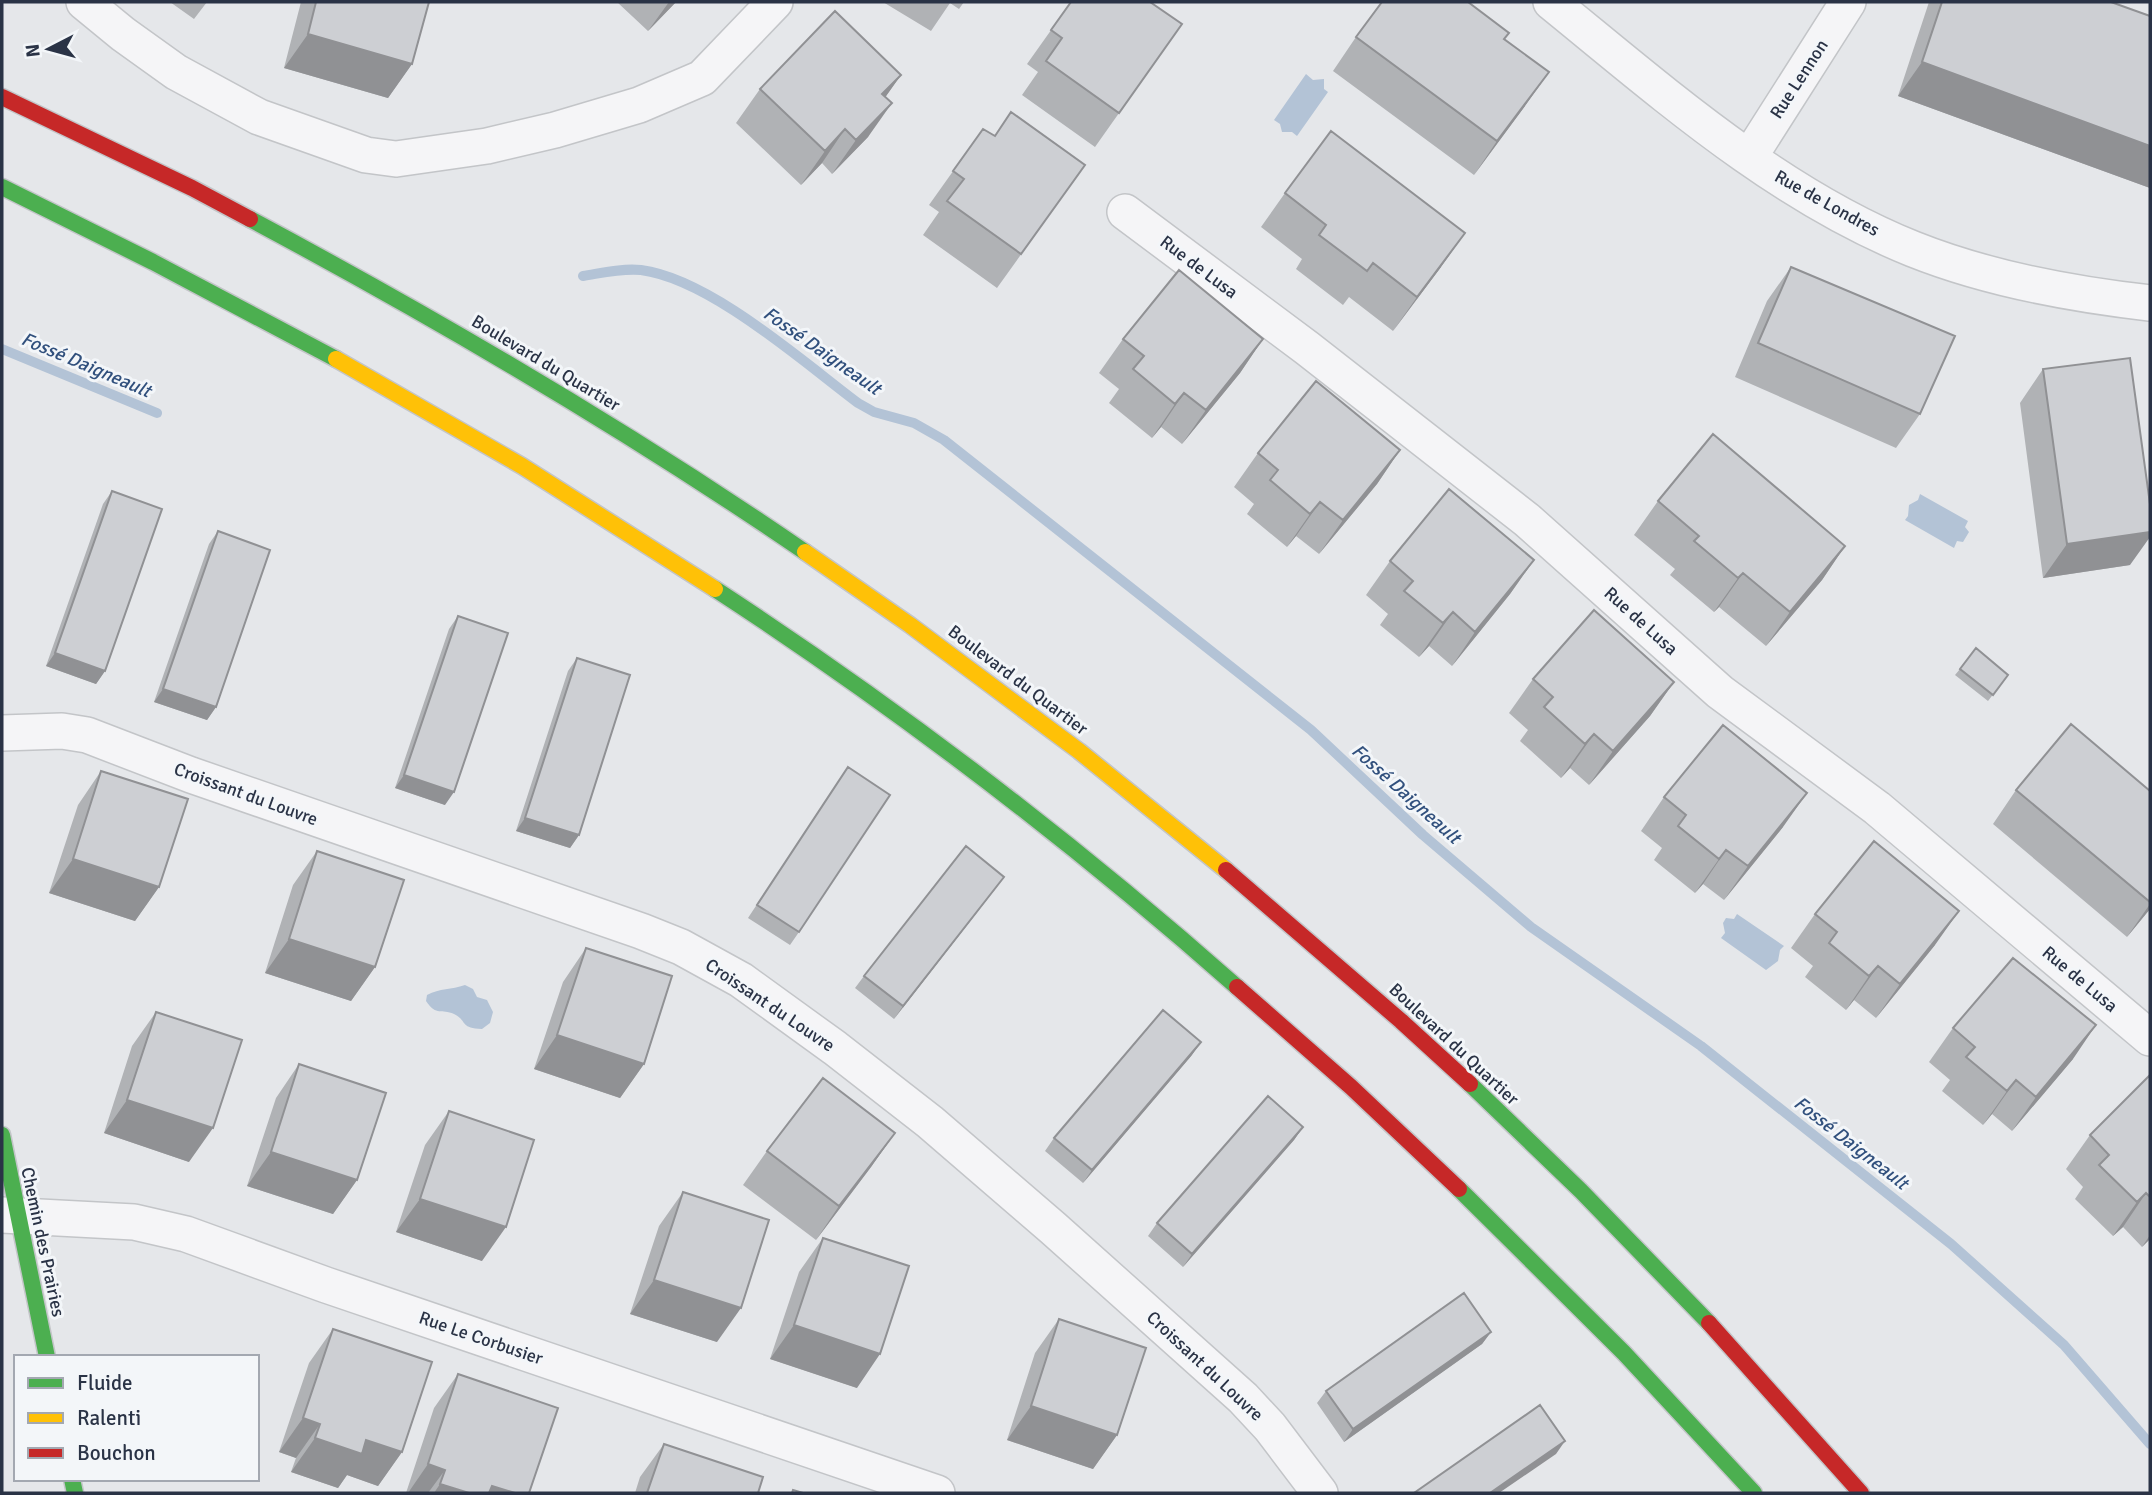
<svg xmlns="http://www.w3.org/2000/svg" width="2152" height="1495" font-family="Signika,sans-serif">
  <style>
    .water { fill: #b3c3d6 }
    .lines { fill: none; stroke-linecap: round; stroke-linejoin: round }
    .stream { stroke: #b3c3d6; stroke-width: 10 }
    .street-casing { stroke: #c3c5c8; stroke-width: 38 }
    .fast-casing { stroke: #c3c5c8; stroke-width: 19 }
    .slow-casing { stroke: #c3c5c8; stroke-width: 19 }
    .jam-casing { stroke: #c3c5c8; stroke-width: 19 }
    .street { stroke: #f5f5f7; stroke-width: 35 }
    .fast { stroke: #4caf50; stroke-width: 16 }
    .slow { stroke: #ffc107; stroke-width: 16 }
    .jam { stroke: #c62828; stroke-width: 16 }
    .wall { fill: #b0b2b5 }
    .shaded-wall { fill: #909194 }
    .building { fill: #cdcfd3; stroke: #909194; stroke-width: 2 }
    .labels { text-anchor: middle; dominant-baseline: central; stroke-width: 6; stroke-linejoin: round; paint-order: stroke }
    .street-label { font-size: 18px; fill: #2a3346; stroke: #f3f6f9 }
    .water-label { font-size: 19px; font-style: italic; fill: #31507d; stroke: #f3f6f9 }
  </style>
  <rect width="100%" height="100%" fill="#e5e7ea"/>
  <path class="water" d="M1306,74L1313,80L1324,79V89L1328,92L1297,136L1292,132H1282L1280,124L1274,120Z
    M1920,494L1968,521L1965,527L1969,532L1963,542L1957,541L1954,548L1905,520L1908,516L1909,505L1918,500Z
    M1737,914L1784,946L1780,950L1778,961L1766,970L1721,938L1725,933L1723,923L1726,918L1734,919Z
    M465,985L473,989L477,997L487,1000L493,1012L490,1023L482,1029C459,1028 468,1021 454,1014C441,1008 437,1017 426,1001L427,995C440,988 451,990 465,985Z"/>
  <g class="lines">
    <path class="stream" d="M583,276C602,273 622,268 641,270C710,279 802,361 858,403L874,412L914,423L944,440L1311,730L1423,835L1531,927L1701,1046L1951,1244L2064,1345L2150,1444
      M2,349L157,413"/>
    <defs>
      <path id="street" d="M84,2L123,34L176,72L259,117L366,155L396,159L487,146L555,130L639,105L702,78L775,2
        M1551,2C1663,93 1778,195 1913,249C1988,279 2070,294 2150,303
        M1750,156L1848,2
        M1125,212L1307,348L1527,520L1720,692L1877,808L2150,1038
        M2,733L62,731L87,735L191,775L641,931L681,947L741,980L835,1048L930,1122L1053,1228L1243,1398L1270,1427L1320,1493
        M2,1215L134,1222L186,1234L326,1285L937,1493"/>
      <path id="fast" d="M2,187L153,262L336,359
        M250,219C441,321 627,430 805,552
        M715,589C896,707 1075,844 1237,987
        M1470,1084L1581,1191L1709,1323
        M2,1135L47,1357
        M1459,1189L1624,1353L1754,1493
        M72,1479L75,1493"/>
      <path id="slow" d="M336,359L522,466L715,589
        M805,552L910,625L1079,751L1226,870"/>
      <path id="jam" d="M2,97L192,188L250,219
        M1226,870L1401,1021L1470,1084
        M1237,987L1351,1087L1459,1189
        M1709,1323L1861,1493"/>
    </defs>
    <use href="#street" class="street-casing"/>
    <use href="#fast" class="fast-casing"/>
    <use href="#slow" class="slow-casing"/>
    <use href="#jam" class="jam-casing"/>
    <use href="#street" class="street"/>
    <use href="#fast" class="fast"/>
    <use href="#slow" class="slow"/>
    <use href="#jam" class="jam"/>
  </g>
  <path class="wall" d="M170,2H207L194,19Z
    M301,2H429L412,64L388,98L284,68Z
    M617,2H676L648,31Z
    M883,2H964L959,9L950,3L931,31Z
    M1071,2L1182,24L1095,147L1022,95L1038,72L1027,64Z
    M1929,2H2111L2150,16V188L1898,96Z
    M1356,37L1525,106L1474,175L1333,71Z
    M901,75L885,97L868,137L832,174L822,163L801,185L736,123L760,89Z
    M983,129L995,136L1085,165L997,288L923,235L939,212L929,205Z
    M1285,193L1441,267L1393,331L1349,297L1343,305L1296,269L1302,259L1261,227Z
    M1791,267L1920,414L1896,448L1735,377L1767,301Z
    M1123,339H1263L1240,373L1182,444L1161,427L1152,438L1109,403L1119,389L1099,373Z
    M2043,369L2130,565L2043,578L2020,403Z
    M1400,450L1377,484L1319,554L1296,536L1287,547L1247,514L1254,504L1234,487L1258,453Z
    M112,491L105,671L96,684L46,666L103,504Z
    M1658,501L1845,546L1822,580L1766,646L1719,607L1714,612L1670,575L1675,569L1634,535Z
    M218,531L216,707L207,720L154,702L209,544Z
    M1534,560L1510,594L1452,666L1429,646L1419,657L1380,625L1388,614L1366,595L1390,561Z
    M458,616L445,805L395,788L449,629Z
    M577,658L579,835L570,848L516,831L568,671Z
    M1960,669L2008,675L1988,701L1955,675Z
    M1533,679L1674,682L1650,716L1589,785L1570,768L1561,778L1520,741L1528,730L1509,713Z
    M101,771L159,887L135,921L49,893L78,805Z
    M839,780L799,932L790,945L748,918Z
    M2016,790L2150,791V909L2127,937L1993,824Z
    M1664,797L1783,827L1724,900L1703,884L1695,893L1654,860L1662,848L1641,831Z
    M317,851L375,967L351,1001L265,973L293,885Z
    M995,889L894,1019L855,988L864,976Z
    M1815,914L1935,945L1876,1018L1854,1000L1846,1010L1805,977L1813,966L1791,948Z
    M586,948L644,1064L620,1098L534,1069L563,982Z
    M156,1012L189,1162L104,1133L132,1046Z
    M1953,1028L2073,1059L2012,1131L1992,1114L1983,1125L1942,1091L1950,1080L1929,1062Z
    M1192,1055L1083,1183L1045,1151L1054,1138Z
    M299,1064L357,1180L333,1214L247,1186L276,1098Z
    M2150,1075V1239L2142,1247L2123,1227L2113,1236L2075,1199L2083,1187L2066,1169L2090,1135Z
    M449,1111L482,1261L396,1232L425,1145Z
    M1303,1127L1294,1140L1183,1267L1148,1236L1157,1223Z
    M895,1133L871,1167L816,1240L743,1185L767,1151Z
    M683,1192L717,1342L630,1314L659,1226Z
    M823,1238L857,1388L770,1359L799,1272Z
    M1059,1319L1117,1435L1093,1469L1007,1440L1035,1353Z
    M333,1329L402,1452L378,1486L347,1475L338,1488L291,1472L296,1458L279,1452L309,1363Z
    M1491,1332L1482,1344L1344,1442L1317,1403L1326,1391Z
    M458,1374L529,1493H406L434,1408Z
    M664,1444L758,1493H635L640,1477Z"/>
  <path class="shaded-wall" d="M669,2H676L648,31Z
    M308,34L412,64L388,98L284,68Z
    M1922,62L2150,146V188L1898,96Z
    M1549,72L1525,106L1474,175L1497,141Z
    M901,75L877,109L882,94Z
    M892,103L868,137L832,174L856,140Z
    M845,129L822,163L801,185L825,151Z
    M1465,233L1441,267L1393,331L1417,297Z
    M1263,339L1240,373L1182,444L1206,410Z
    M1184,393L1161,427L1152,438L1175,404Z
    M1400,450L1377,484L1319,554L1343,520Z
    M1320,502L1296,536L1287,547L1310,514Z
    M2150,532V537L2130,565L2043,578L2067,544Z
    M1845,546L1822,580L1766,646L1790,612Z
    M1534,560L1510,594L1452,666L1475,632Z
    M1743,573L1719,607L1714,612L1738,578Z
    M1453,612L1429,646L1419,657L1443,623Z
    M55,653L105,671L96,684L46,666Z
    M1674,682L1650,716L1589,785L1613,751Z
    M163,689L216,707L207,720L154,702Z
    M1594,734L1570,768L1561,778L1585,744Z
    M404,775L454,792L445,805L395,788Z
    M1807,793L1783,827L1724,900L1748,866Z
    M525,818L579,835L570,848L516,831Z
    M1726,850L1703,884L1695,893L1719,859Z
    M73,859L159,887L135,921L49,893Z
    M1004,877L995,889L894,1019L903,1006Z
    M2150,904V909L2127,937Z
    M1959,911L1935,945L1876,1018L1900,984Z
    M289,939L375,967L351,1001L265,973Z
    M1878,966L1854,1000L1846,1010L1869,976Z
    M2096,1025L2073,1059L2012,1131L2036,1097Z
    M557,1035L644,1064L620,1098L534,1069Z
    M1201,1042L1192,1055L1083,1183L1092,1170Z
    M2016,1080L1992,1114L1983,1125L2007,1091Z
    M127,1100L213,1128L189,1162L104,1133Z
    M1303,1127L1294,1140L1183,1267L1192,1254Z
    M895,1133L871,1167L816,1240L839,1206Z
    M271,1152L357,1180L333,1214L247,1186Z
    M2146,1193L2123,1227L2113,1236L2137,1202Z
    M420,1199L506,1227L482,1261L396,1232Z
    M2150,1235V1239L2142,1247Z
    M654,1280L741,1308L717,1342L630,1314Z
    M794,1325L880,1354L857,1388L770,1359Z
    M1491,1332L1482,1344L1344,1442L1353,1429Z
    M1031,1406L1117,1435L1093,1469L1007,1440Z
    M303,1418L320,1424L296,1458L279,1452Z
    M315,1438L366,1440L402,1452L378,1486L347,1475L338,1488L291,1472Z
    M1565,1441L1556,1454L1499,1493H1490Z
    M428,1464L445,1470L428,1493H408Z
    M440,1484L469,1493H434Z
    M492,1486L515,1493H486Z"/>
  <path class="building" d="M316,2H429L412,64L308,34Z
    M1071,2H1150L1182,24L1119,113L1046,61L1062,38L1051,30Z
    M1382,2H1468L1509,33L1504,39L1549,72L1497,141L1356,37Z
    M1942,2H2111L2150,16V146L1922,62Z
    M835,11L901,75L882,94L892,103L856,140L845,129L825,151L760,89Z
    M1011,112L1085,165L1021,254L947,201L964,179L953,171L983,129L995,136Z
    M1331,131L1465,233L1417,297L1373,263L1367,271L1319,235L1326,225L1285,193Z
    M1791,267L1955,336L1920,414L1758,343Z
    M1179,270L1263,339L1206,410L1184,393L1175,404L1133,369L1144,356L1123,339Z
    M2130,358L2150,504V532L2067,544L2043,369Z
    M1316,381L1400,450L1343,520L1320,502L1310,514L1270,480L1278,470L1258,453Z
    M1713,434L1845,546L1790,612L1743,573L1738,578L1694,541L1699,536L1658,501Z
    M1449,489L1534,560L1475,632L1453,612L1443,623L1404,591L1413,581L1390,561Z
    M112,491L162,509L105,671L55,653Z
    M218,531L270,550L216,707L163,689Z
    M1594,610L1674,682L1613,751L1594,734L1585,744L1544,707L1553,697L1533,679Z
    M458,616L508,633L454,792L404,775Z
    M1976,648L2008,675L1993,695L1960,669Z
    M577,658L630,675L579,835L525,818Z
    M2071,724L2150,791V902L2016,790Z
    M1723,725L1807,793L1748,866L1726,850L1719,859L1678,826L1686,815L1664,797Z
    M848,767L890,795L799,932L757,905Z
    M101,771L188,799L159,887L73,859Z
    M1874,841L1959,911L1900,984L1878,966L1869,976L1829,943L1837,932L1815,914Z
    M966,846L1004,877L903,1006L864,976Z
    M317,851L404,880L375,967L289,939Z
    M586,948L672,976L644,1064L557,1035Z
    M2013,958L2096,1025L2036,1097L2016,1080L2007,1091L1966,1057L1975,1047L1953,1028Z
    M1163,1010L1201,1042L1092,1170L1054,1138Z
    M156,1012L242,1040L213,1128L127,1100Z
    M299,1064L386,1093L357,1180L271,1152Z
    M2150,1075V1197L2146,1193L2137,1202L2099,1165L2109,1155L2090,1135Z
    M823,1078L895,1133L839,1206L767,1151Z
    M1268,1096L1303,1127L1192,1254L1157,1223Z
    M449,1111L534,1140L506,1227L420,1199Z
    M683,1192L769,1220L741,1308L654,1280Z
    M823,1238L909,1266L880,1354L794,1325Z
    M1464,1293L1491,1332L1353,1429L1326,1391Z
    M1059,1319L1146,1348L1117,1435L1031,1406Z
    M333,1329L432,1362L402,1452L366,1440L362,1454L315,1438L320,1424L303,1418Z
    M458,1374L558,1408L529,1493H515L492,1486L489,1493H469L440,1484L445,1470L428,1464Z
    M1540,1405L1565,1441L1490,1493H1414Z
    M664,1444L763,1477L758,1493H647Z
    M793,1490L803,1493H792Z"/>
  <g class="labels">
    <g class="street-label">
      <text transform="translate(1799 79) rotate(-57)">Rue Lennon</text>
      <text transform="translate(1827 203) rotate(29)">Rue de Londres</text>
      <text transform="translate(1199 267) rotate(37)">Rue de Lusa</text>
      <text transform="translate(546 363) rotate(31)">Boulevard du Quartier</text>
      <text transform="translate(1641 621) rotate(42)">Rue de Lusa</text>
      <text transform="translate(1018 680) rotate(37)">Boulevard du Quartier</text>
      <text transform="translate(246 794) rotate(20)">Croissant du Louvre</text>
      <text transform="translate(2080 979) rotate(40)">Rue de Lusa</text>
      <text transform="translate(770 1005) rotate(34)">Croissant du Louvre</text>
      <text transform="translate(1454 1044) rotate(43)">Boulevard du Quartier</text>
      <text transform="translate(43 1242) rotate(78)">Chemin des Prairies</text>
      <text transform="translate(481 1338) rotate(19)">Rue Le Corbusier</text>
      <text transform="translate(1205 1366) rotate(43)">Croissant du Louvre</text>
    </g>
    <g class="water-label">
      <text transform="translate(822 351) rotate(35)">Fossé Daigneault</text>
      <text transform="translate(86 365) rotate(23)">Fossé Daigneault</text>
      <text transform="translate(1406 794) rotate(42)">Fossé Daigneault</text>
      <text transform="translate(1851 1143) rotate(38)">Fossé Daigneault</text>
    </g>
  </g>
  <rect width="2152" height="1495" fill="none" stroke="#2a3346" stroke-width="7"/>
  <rect x="14" y="1355" width="245" height="126" fill="#f3f6f9" stroke="#a3a8b1" stroke-width="2"/>
  <rect x="28" y="1378" width="35" height="10" fill="#4caf50" stroke="#a3a8b1" stroke-width="2"/>
  <text x="77" y="1390" font-size="21" fill="#2a3346">Fluide</text>
  <rect x="28" y="1413" width="35" height="10" fill="#ffc107" stroke="#a3a8b1" stroke-width="2"/>
  <text x="77" y="1425" font-size="21" fill="#2a3346">Ralenti</text>
  <rect x="28" y="1448" width="35" height="10" fill="#c62828" stroke="#a3a8b1" stroke-width="2"/>
  <text x="77" y="1460" font-size="21" fill="#2a3346">Bouchon</text>
  <g transform="translate(49 49) rotate(264)" stroke="#f3f6f9" stroke-width="5" paint-order="stroke">
  <path d="M0-5L12 26L0 18L-12 26Z" fill="#2a3346"/>
  <text y="-10" font-size="19" font-weight="bold" text-anchor="middle" fill="#2a3346">N</text>
  </g>
</svg>
